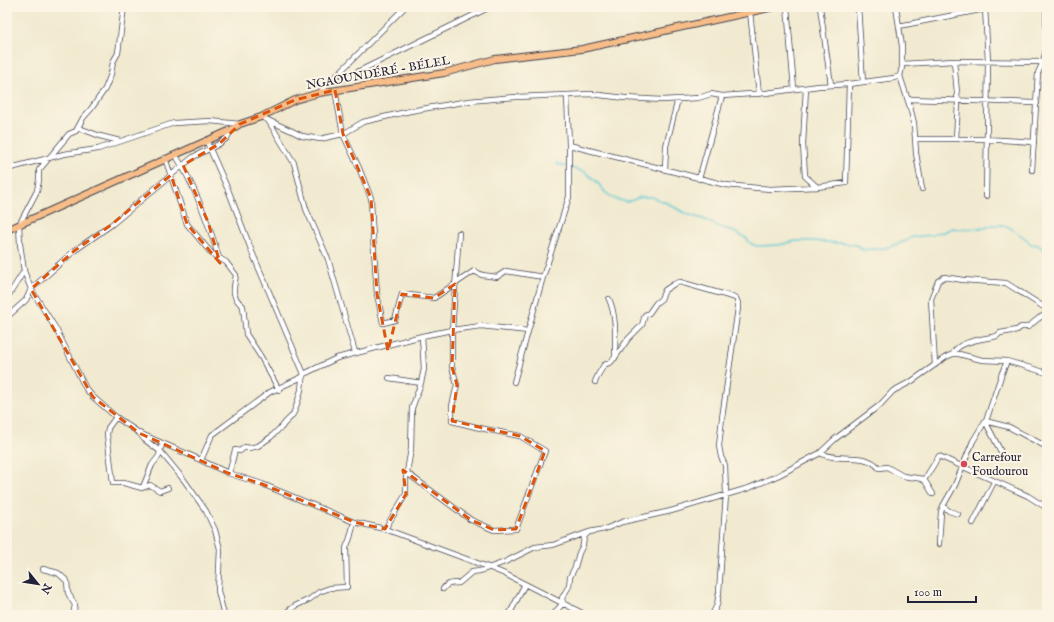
<svg xmlns="http://www.w3.org/2000/svg" width="1054" height="622" font-family="'IM FELL English',serif">
  <style>
    .lines { fill: none; stroke-linecap: round; stroke-linejoin: round }
    .stream { stroke: #5dc8d6; stroke-width: 1.5 }
    .minor-casing { stroke: #414051; stroke-width: 6 }
    .major-casing { stroke: #414051; stroke-width: 8 }
    .minor { stroke: #fff; stroke-width: 4.5 }
    .major { stroke: #f7bd88; stroke-width: 6 }
    .marked { fill: none; stroke: #de560e; stroke-width: 3; stroke-dasharray: 8 5; stroke-linejoin: round }
    .poi-dot { fill: #d1495b; stroke: #fcf5e5; stroke-width: 1.5 }
    .labels { text-anchor: middle; dominant-baseline: central; stroke-width: 4; stroke-linejoin: round; paint-order: stroke }
    .street-label { font-size: 12px; fill: #22223b; stroke: #fcf5e5 }
    .poi-label { font-size: 12px; fill: #22223b; stroke: #fcf5e5; text-anchor: start }
  </style>
  <rect width="100%" height="100%" fill="#fcf5e5"/>
  <filter id="ink" filterUnits="userSpaceOnUse"><feTurbulence type="fractalNoise" baseFrequency=".025" numOctaves="2"/><feDisplacementMap in="SourceGraphic" scale="8" xChannelSelector="R" yChannelSelector="G"/><feConvolveMatrix kernelMatrix="1 2 1 2 8 2 1 2 1" color-interpolation-filters="sRGB"/></filter>
  <filter id="wash" filterUnits="userSpaceOnUse"><feTurbulence type="fractalNoise" baseFrequency=".012" numOctaves="4" result="noise"/><feDisplacementMap in="SourceGraphic" scale="16" xChannelSelector="R" yChannelSelector="G"/><feGaussianBlur stdDeviation="0.9" result="paint"/><feColorMatrix in="noise" values="0 0 0 0 0 0 0 0 0 0 0 0 0 0 0 0 0 1.4 0 .05"/><feComposite in="paint" operator="in"/></filter>
  <g filter="url(#wash)">
    <rect width="100%" height="100%" fill="#f1ead0"/>
    <g class="lines">
      <path class="stream" d="M557,162V164L585,172L596,181L606,193L615,199L627,202L641,197H652L669,204L686,214L703,219L720,227L730,230L746,238L750,243L756,246L779,245L795,241H813L851,244L859,246L862,250L885,248L906,241L912,237L933,235L935,233L944,232L952,228L959,229L985,228L993,225H1002L1009,227L1025,238L1031,244L1038,245L1047,252"/>
    </g>
  </g>
  <g filter="url(#ink)">
    <g class="lines">
      <defs>
        <path id="minor" d="M124,7L118,53L113,62L111,74L105,89L91,109L83,118L76,131L69,134L39,170V180L37,191L19,225L20,244L24,271L31,289L56,329L86,389L93,397L116,417L139,433L192,456L228,473L262,484L354,522L385,529L488,567L505,574L586,615
          M787,7L794,89
          M820,7L831,85
          M858,7L863,82
          M896,7L902,46V67L900,76L910,107L914,123L916,153L922,189
          M985,7L988,62L986,196
          M750,12L759,94
          M899,26L985,9
          M954,61L958,103L956,139
          M902,64L954,61L1043,62
          M326,84L341,80L490,7
          M806,88L803,144L805,176L817,187
          M335,90L343,134L359,168L371,198L372,222L377,294L383,323L395,320L402,294L434,298L474,271L482,275L497,277L506,271L543,277L514,382
          M319,93L405,7
          M908,99L1037,103
          M261,117L292,131L302,136L320,139L343,134L363,122L410,111L469,101L516,97L591,94L625,98L663,100L698,98L711,94L722,96L766,93L819,86L849,84L894,78L900,76
          M268,120L294,163L306,209L328,259L355,352
          M79,128L100,136L120,141
          M915,139H984L1034,142
          M206,140L229,192L252,252L304,374
          M569,145L726,185L770,189L817,187L846,183L849,84
          M175,154C195,186 208,221 219,258
          M165,158L187,224L212,254L226,262L236,275C234,288 230,296 243,306L246,334L261,357L279,390
          M7,169L64,154L98,149L174,123L210,121L240,124
          M665,170L666,146L678,99
          M1032,170L1038,73L1043,62L1046,50V7
          M699,179L722,96
          M543,277L569,197V145L567,95
          M7,298L24,271
          M609,299C617,317 615,339 615,358
          M7,317L26,300L31,289L74,251L111,225L193,157L219,144L227,138L231,130
          M953,354C957,341 985,339 997,336L1000,333L1017,330L1021,327H1028L1039,318L1047,314
          M935,365L931,299L938,281L944,277L963,280L1006,283L1047,309
          M595,382L598,375L604,365L611,362L616,356L628,339L642,325L645,315L649,313L656,303L661,299L665,290L674,284L680,282L736,298L738,303V308L722,418L719,446L721,457L725,465L726,495L719,592L717,605L712,615
          M421,383L424,369L422,336
          M116,417L108,428L107,434L113,483H124L142,488L150,485L160,491L168,488
          M140,434L144,439L161,452L184,480L206,511L215,530L220,549L218,591L224,615
          M1000,450L985,421L1009,427L1047,447
          M820,453C839,463 865,451 879,468L887,467L903,476L923,479L926,477L939,456L1028,496L1047,508
          M201,460L212,435L270,392L302,377
          M228,473L230,470L235,450L240,451L245,447L249,448L258,446L271,437L279,429L282,427C285,421 292,418 294,412C297,405 299,397 301,390C302,384 301,379 304,374L337,358L422,336L452,330L481,326L528,331
          M407,473L471,520L494,530L516,529L545,451L520,436L480,428L452,421V406L457,385L452,367V330L459,233
          M921,479L925,481L933,494
          M143,487L152,465L159,456L161,447L164,444
          M958,514L949,511L943,506L955,485L973,441L987,418L1002,373L1007,361
          M973,523L994,482
          M385,529L406,494V478L411,449L412,408L421,383L389,378
          M939,544L941,512L943,506
          M43,569L58,573L67,581L68,593L75,605L73,615
          M443,589C448,582 452,584 459,583L472,572L480,571L505,562L535,547L553,545L589,532L605,529L622,522L671,511L749,488L779,475L820,453L835,439L880,405L893,391L912,381L946,357L953,354H959L982,360L1007,361L1047,373
          M283,615L295,606L310,599L319,592L330,588L347,587L346,548L350,538L354,522
          M509,615L525,584
          M553,615L563,603L562,598L569,586L570,577L575,567L579,553L583,545L584,537L588,533"/>
        <path id="major" d="M7,230L231,130L240,124L261,117L295,100L319,93L444,73L495,59L582,49L774,7"/>
      </defs>
      <use href="#minor" class="minor-casing"/>
      <use href="#major" class="major-casing"/>
      <use href="#minor" class="minor"/>
      <use href="#major" class="major"/>
    </g>
  </g>
  <path class="marked" d="M335,90L343,134L371,198L377,294L388,351L402,294L434,298L455,284L452,367L457,385L452,421L520,436L545,451L516,529L494,530L471,520L403,470L406,494L385,529L354,522L262,484L228,473L139,433L93,397L31,289L74,251L111,225L171,175L187,224L220,263L208,222L183,165L219,144L240,124L295,100Z"/>
  <circle class="poi-dot" cx="964" cy="464" r="4"/>
  <g class="labels">
    <g class="street-label">
      <text transform="translate(378 73) rotate(-10)">NGAOUNDÉRÉ - BÉLEL</text>
    </g>
    <g class="poi-label">
      <text x="972" y="457">Carrefour<tspan x="972" dy="14">Foudourou</tspan></text>
    </g>
  </g>
  <rect width="1054" height="622" fill="none" stroke="#fcf5e5" stroke-width="24"/>
  <g transform="translate(38 584) rotate(120)" stroke="#fcf5e5" stroke-width="3" paint-order="stroke">
  <path d="M0-3L7 15L0 10L-7 15Z" fill="#22223b"/>
  <text y="-6" font-size="11" font-weight="bold" text-anchor="middle" fill="#22223b">N</text>
  </g>
  <path d="M908 596v6h68v-6" fill="none" stroke="#22223b" stroke-width="2"/>
  <text x="914" y="596" font-size="12" fill="#22223b" stroke="#fcf5e5" stroke-width="3" paint-order="stroke">100 m</text>
</svg>
